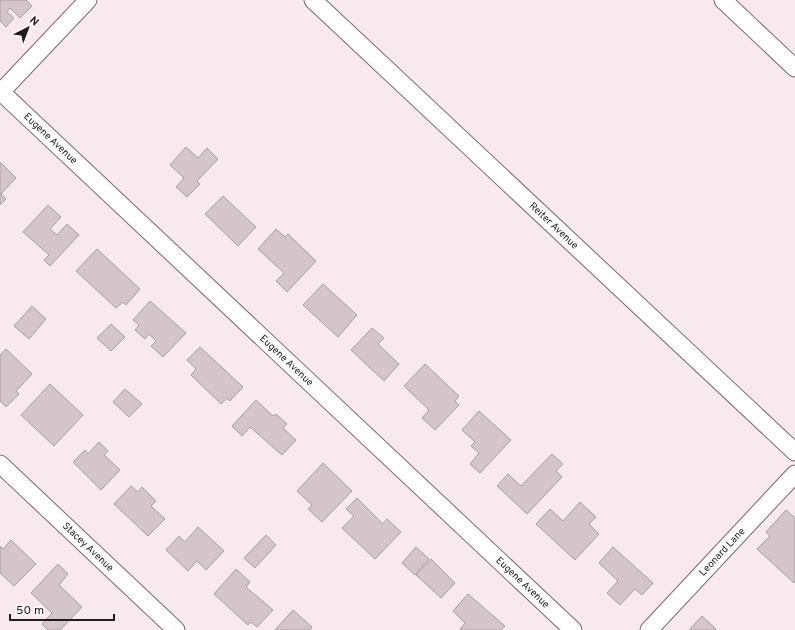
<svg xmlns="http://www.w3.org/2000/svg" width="795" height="630" font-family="Overpass,sans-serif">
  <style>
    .building { fill: #d3c5c9; stroke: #aa9ca0 }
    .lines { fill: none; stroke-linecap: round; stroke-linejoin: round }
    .minor-casing { stroke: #76696d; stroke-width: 19 }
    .minor { stroke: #fff; stroke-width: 17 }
    .labels { text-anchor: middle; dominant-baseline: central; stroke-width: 3; stroke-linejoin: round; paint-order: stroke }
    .street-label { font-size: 10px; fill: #201b1c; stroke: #fff9fa }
  </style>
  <rect width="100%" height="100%" fill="#f7e9ed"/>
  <path class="building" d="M0,0H26L32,6L20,18L10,8L7,12L14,18L6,27L0,21Z
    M186,147L198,158L207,148L218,159L197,181L200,184L187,197L176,187L184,178L170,165Z
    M0,162L16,178L1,194L6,199L0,205Z
    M223,196L256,227L238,246L205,214Z
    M48,205L61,217L50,229L57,235L67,224L79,235L50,266L44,260L49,255L23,232Z
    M276,229L285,237L288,234L316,261L287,292L276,281L284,273L258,249Z
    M97,249L140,289L126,305L123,302L116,308L76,271Z
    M323,284L357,315L338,337L303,305Z
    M150,301L186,333L163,357L151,346L156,341L149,334L145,339L135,330L139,325L133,320Z
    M32,306L46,319L29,339L14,326Z
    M111,324L125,337L111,351L97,338Z
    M372,328L384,338L378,344L399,364L384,381L351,350Z
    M200,347L243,387L230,401L227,398L221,404L191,375L196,369L187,360Z
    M6,349L32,374L16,391L19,394L6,407L0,401V355Z
    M425,364L459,396L455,401L459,405L435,430L422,418L429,410L404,386Z
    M50,384L83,415L54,446L21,415Z
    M125,389L142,404L129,417L113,402Z
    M256,400L273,416L276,414L287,424L283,428L296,440L282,455L250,427L242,436L232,426Z
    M479,411L511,440L480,473L470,464L479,453L471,446L475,442L462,430Z
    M99,442L108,451L104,455L120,470L101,490L73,462L85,450L88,454Z
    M552,454L563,464L556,471L562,477L527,514L497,486L508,474L521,486Z
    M323,463L352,491L322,522L308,509L312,505L297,491Z
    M131,486L138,492L142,487L156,501L151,506L165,519L148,536L114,504Z
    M357,498L383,524L387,519L401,532L375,559L342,528L354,516L346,509Z
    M580,502L596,517L589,524L599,534L575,560L536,524L550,509L563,521Z
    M786,510L795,518V581L794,583L757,549L770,536L766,532Z
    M198,527L224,551L206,570L197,561L188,571L166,550L179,536L185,542Z
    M266,535L276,545L255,568L244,558Z
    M11,540L36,564L14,586L0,573V546L3,549Z
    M416,547L429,559L415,575L402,563Z
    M613,547L653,583L642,595L635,589L620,605L607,593L618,581L599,563Z
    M431,559L455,583L441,598L416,575Z
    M58,564L68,574L59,585L82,607L60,630H48L42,624L52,613L31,593Z
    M236,569L250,582L246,587L273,610L257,627L251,622L248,625L214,594Z
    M468,594L505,626L501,630H462L460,629L465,623L453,611Z
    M293,610L312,627L310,630H275Z
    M702,616L716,629L715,630H689Z"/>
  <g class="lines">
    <defs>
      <g id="minor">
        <path id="s1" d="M313,0L795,452"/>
        <path d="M723,0L795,68"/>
        <path id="s2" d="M1,92L573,630"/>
        <path d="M0,93L88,0"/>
        <path id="s3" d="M0,464L176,630"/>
        <path id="s4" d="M649,630L795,474"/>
      </g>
    </defs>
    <use href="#minor" class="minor-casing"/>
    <use href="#minor" class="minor"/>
  </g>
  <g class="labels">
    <g class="street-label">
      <text stroke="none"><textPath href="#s2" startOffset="68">Eugene Avenue</textPath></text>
      <text stroke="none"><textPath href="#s1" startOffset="330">Reiter Avenue</textPath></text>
      <text stroke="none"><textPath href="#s2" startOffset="392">Eugene Avenue</textPath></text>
      <text stroke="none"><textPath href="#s3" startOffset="121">Stacey Avenue</textPath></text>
      <text stroke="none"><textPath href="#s4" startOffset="107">Leonard Lane</textPath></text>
      <text stroke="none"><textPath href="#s2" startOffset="716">Eugene Avenue</textPath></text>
    </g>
  </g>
  <g transform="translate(28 28) rotate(42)" stroke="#fff9fa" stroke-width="3" paint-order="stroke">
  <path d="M0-3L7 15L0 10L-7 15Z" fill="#201b1c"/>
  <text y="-6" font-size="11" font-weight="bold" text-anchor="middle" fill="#201b1c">N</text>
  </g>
  <path d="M10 614v6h104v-6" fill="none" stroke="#201b1c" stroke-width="2"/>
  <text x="16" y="614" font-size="12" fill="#201b1c" stroke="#fff9fa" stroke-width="3" paint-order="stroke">50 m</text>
</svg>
